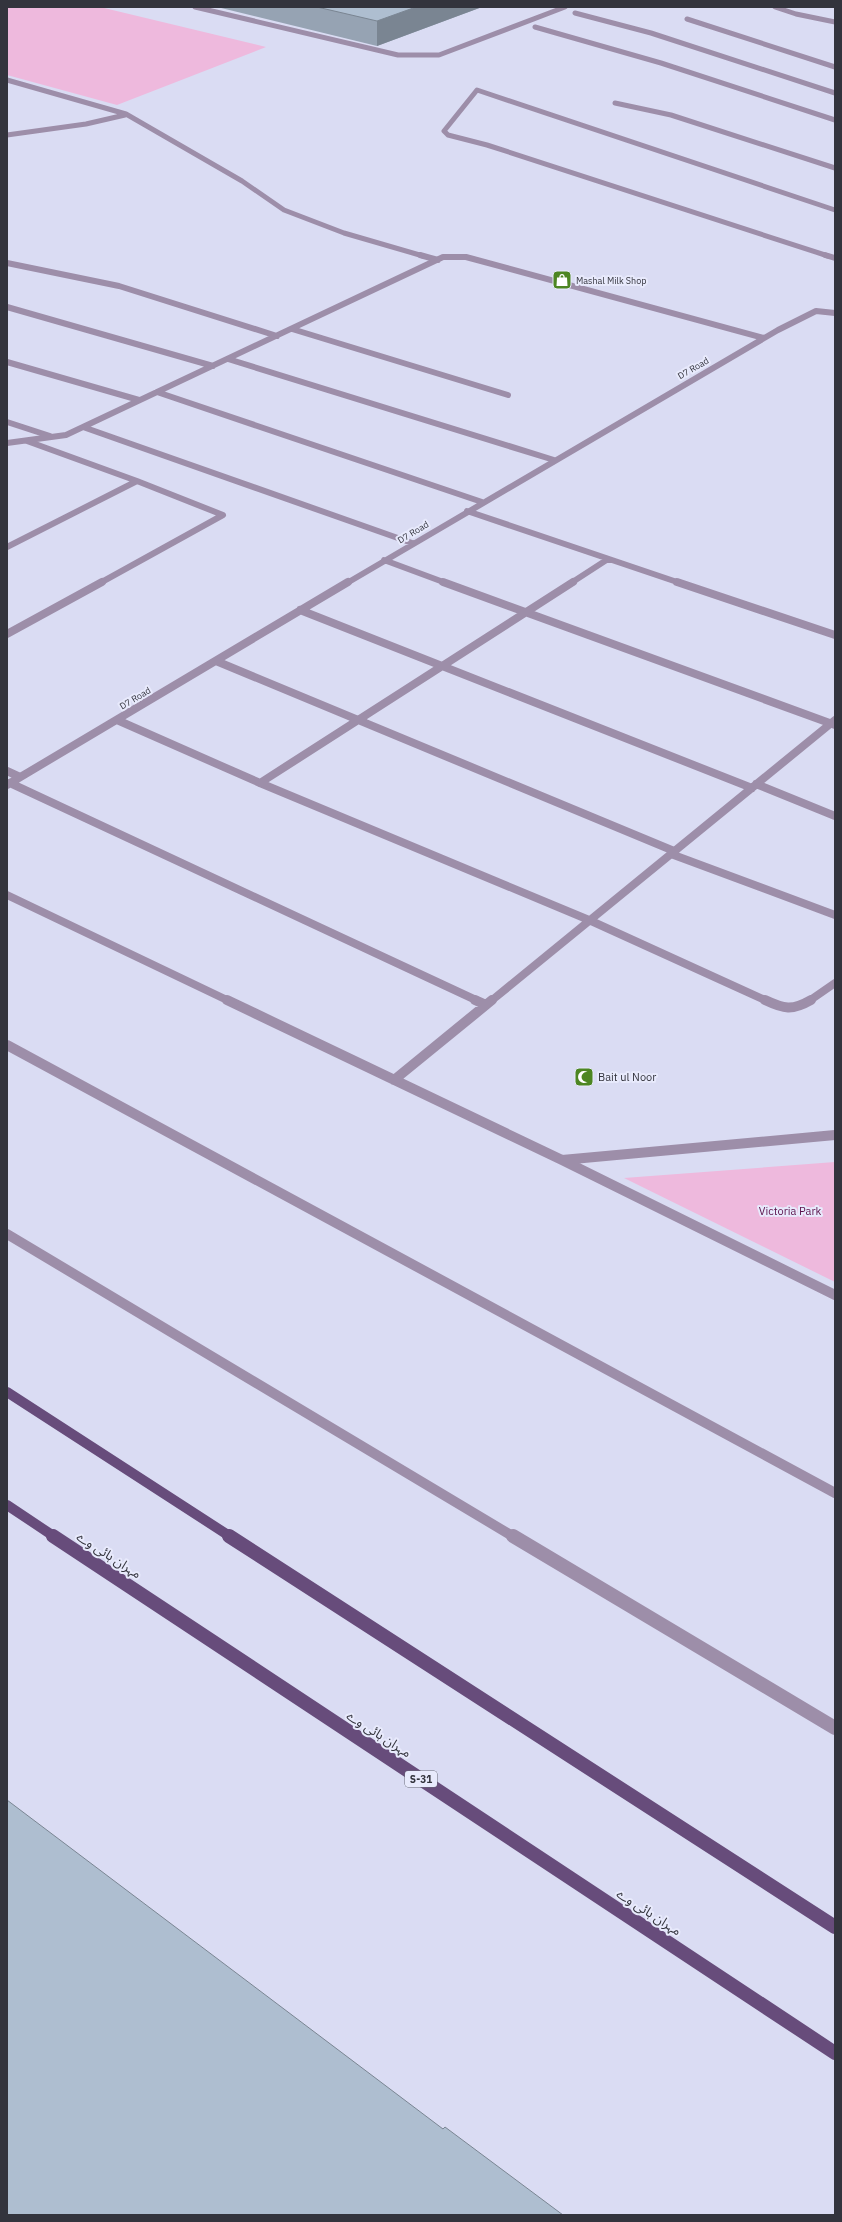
<svg xmlns="http://www.w3.org/2000/svg" width="842" height="2222" font-family="'IBM Plex Sans','Noto Sans Arabic',sans-serif">
  <style>
    .green { fill: #eeb9dd }
    .lines { fill: none; stroke-linecap: round; stroke-linejoin: round }
    .minor-far4 { stroke: #9d8ea9; stroke-width: 5 }
    .minor-far3 { stroke: #9d8ea9; stroke-width: 6 }
    .minor-far2 { stroke: #9d8ea9; stroke-width: 8 }
    .minor-far1 { stroke: #9d8ea9; stroke-width: 10 }
    .minor { stroke: #9d8ea9; stroke-width: 14 }
    .major-far1 { stroke: #674c7b; stroke-width: 10 }
    .major { stroke: #674c7b; stroke-width: 14 }
    .wall { fill: #96a3b3 }
    .shaded-wall { fill: #7a8592 }
    .building { fill: #aebed0; stroke: #7a8592 }
    .labels { text-anchor: middle; dominant-baseline: central; stroke-width: 4; stroke-linejoin: round; paint-order: stroke }
    .far-poi-label { font-size: 9px; fill: #33343d; stroke: #e8eafc; text-anchor: start }
    .far-street-label { font-size: 9px; fill: #33343d; stroke: #e8eafc }
    .shield { fill: #e8eafc; stroke: #696b76; stroke-width: 1 }
    .shield-label { font-size: 10px; font-weight: bold; fill: #33343d }
    .poi-label { font-size: 11px; fill: #33343d; stroke: #e8eafc; text-anchor: start }
    .park-label { font-size: 11px; fill: #5c134c; stroke: #e8eafc }
    .near-street-label { font-size: 13px; fill: #33343d; stroke: #e8eafc }
  </style>
  <rect width="100%" height="100%" fill="#dadcf3"/>
  <path class="green" d="M7,7H100L266,47L117,105L7,75Z
    M835,1162V1282L624,1178Z"/>
  <g class="lines">
    <path class="minor-far4" d="M195,7L398,55H439L565,7
      M775,7L796,14L835,22
      M575,13L651,33L835,93
      M687,19L835,67
      M535,27L661,63L835,120
      M7,80L126,114L242,181L284,210L344,233L423,256
      M615,103L671,115L835,168
      M7,135L86,124L125,115
      M828,256L487,145L448,135L444,131L477,90L835,210"/>
    <path class="minor-far3" d="M420,255L438,260
      M825,255L835,258
      M7,263L119,286L277,336
      M7,307L213,366
      M292,329L508,395
      M228,359L554,460
      M7,362L139,400
      M157,392L482,502
      M7,422L50,436
      M83,427L412,543
      M7,443L66,435L443,257H466L764,338
      M467,511L680,583
      M7,547L137,481L27,441
      M384,560L446,583
      M100,583L223,515L137,481
      M347,583L778,330L816,311L835,313
      M571,583L608,559"/>
    <path class="minor-far2" d="M443,582L835,725
      M677,582L835,635
      M300,610L752,788
      M7,634L102,582
      M216,661L674,851
      M117,720L260,783L589,920L767,1001
      M7,771L20,777
      M10,783L478,1001
      M260,783L573,582
      M756,784L835,816
      M7,785L348,582
      M671,854L835,915
      M7,895L229,1001
      M491,1001L835,720
      M809,1001L835,983"/>
    <path class="minor-far1" d="M227,1000L562,1160L835,1295
      M475,1000L486,1005
      M765,1000C784,1009 792,1011 811,1000
      M7,1045L835,1493
      M394,1080L492,1000
      M562,1160L835,1135
      M7,1234L514,1537"/>
    <path class="minor" d="M513,1536L835,1728"/>
    <path class="major-far1" d="M7,1392L231,1537
      M7,1505L55,1537"/>
    <path class="major" d="M53,1536L835,2053
      M229,1536L835,1927"/>
  </g>
  <path class="wall" d="M217,7H482L377,46Z"/>
  <path class="shaded-wall" d="M416,7H482L377,46V21Z"/>
  <path class="building" d="M317,7H416L377,21Z
    M7,1800L443,2129L445,2127L563,2215H7Z"/>
  <defs>
    <symbol id="shop-square" viewBox="-11 -11 22 22"><rect x="-9" y="-9" width="18" height="18" rx="4" fill="#4d8622" stroke="#e8eafc"/><path d="M-5-2.5h2.3a2.7 3.5 0 0 1 5.4 0H5L5.5 6h-11ZM-1.5-2.5h3a1.5 2.3 0 0 0-3 0Z" fill="#fff"/></symbol>
    <symbol id="mosque-square" viewBox="-11 -11 22 22"><rect x="-9" y="-9" width="18" height="18" rx="4" fill="#4d8622" stroke="#e8eafc"/><path d="M3.5-4.9A6 6 0 1 0 3.5 4.9A5 5 0 1 1 3.5-4.9Z" fill="#fff"/></symbol>
  </defs>
  <g fill-rule="evenodd">
    <use href="#shop-square" x="551" y="269" width="22" height="22"/>
    <use href="#mosque-square" x="573" y="1066" width="22" height="22"/>
  </g>
  <g class="labels">
    <g class="far-poi-label">
      <text x="576" y="280">Mashal Milk Shop</text>
    </g>
    <g class="far-street-label">
      <text transform="translate(693 368) rotate(-30)">D7 Road</text>
      <text transform="translate(413 532) rotate(-31)">D7 Road</text>
      <text transform="translate(135 698) rotate(-31)">D7 Road</text>
    </g>
    <rect class="shield" x="405" y="1771" width="32" height="16" rx="3"/>
    <g class="shield-label">
      <text x="421" y="1779">S-31</text>
    </g>
    <g class="poi-label">
      <text x="598" y="1077">Bait ul Noor</text>
    </g>
    <g class="park-label">
      <text x="790" y="1211">Victoria Park</text>
    </g>
    <g class="near-street-label">
      <text transform="translate(109 1555) rotate(33)">مہران ہائی وے</text>
      <text transform="translate(379 1734) rotate(33)">مہران ہائی وے</text>
      <text transform="translate(649 1912) rotate(33)">مہران ہائی وے</text>
    </g>
  </g>
  <rect width="842" height="2222" fill="none" stroke="#33343d" stroke-width="16"/>
</svg>
